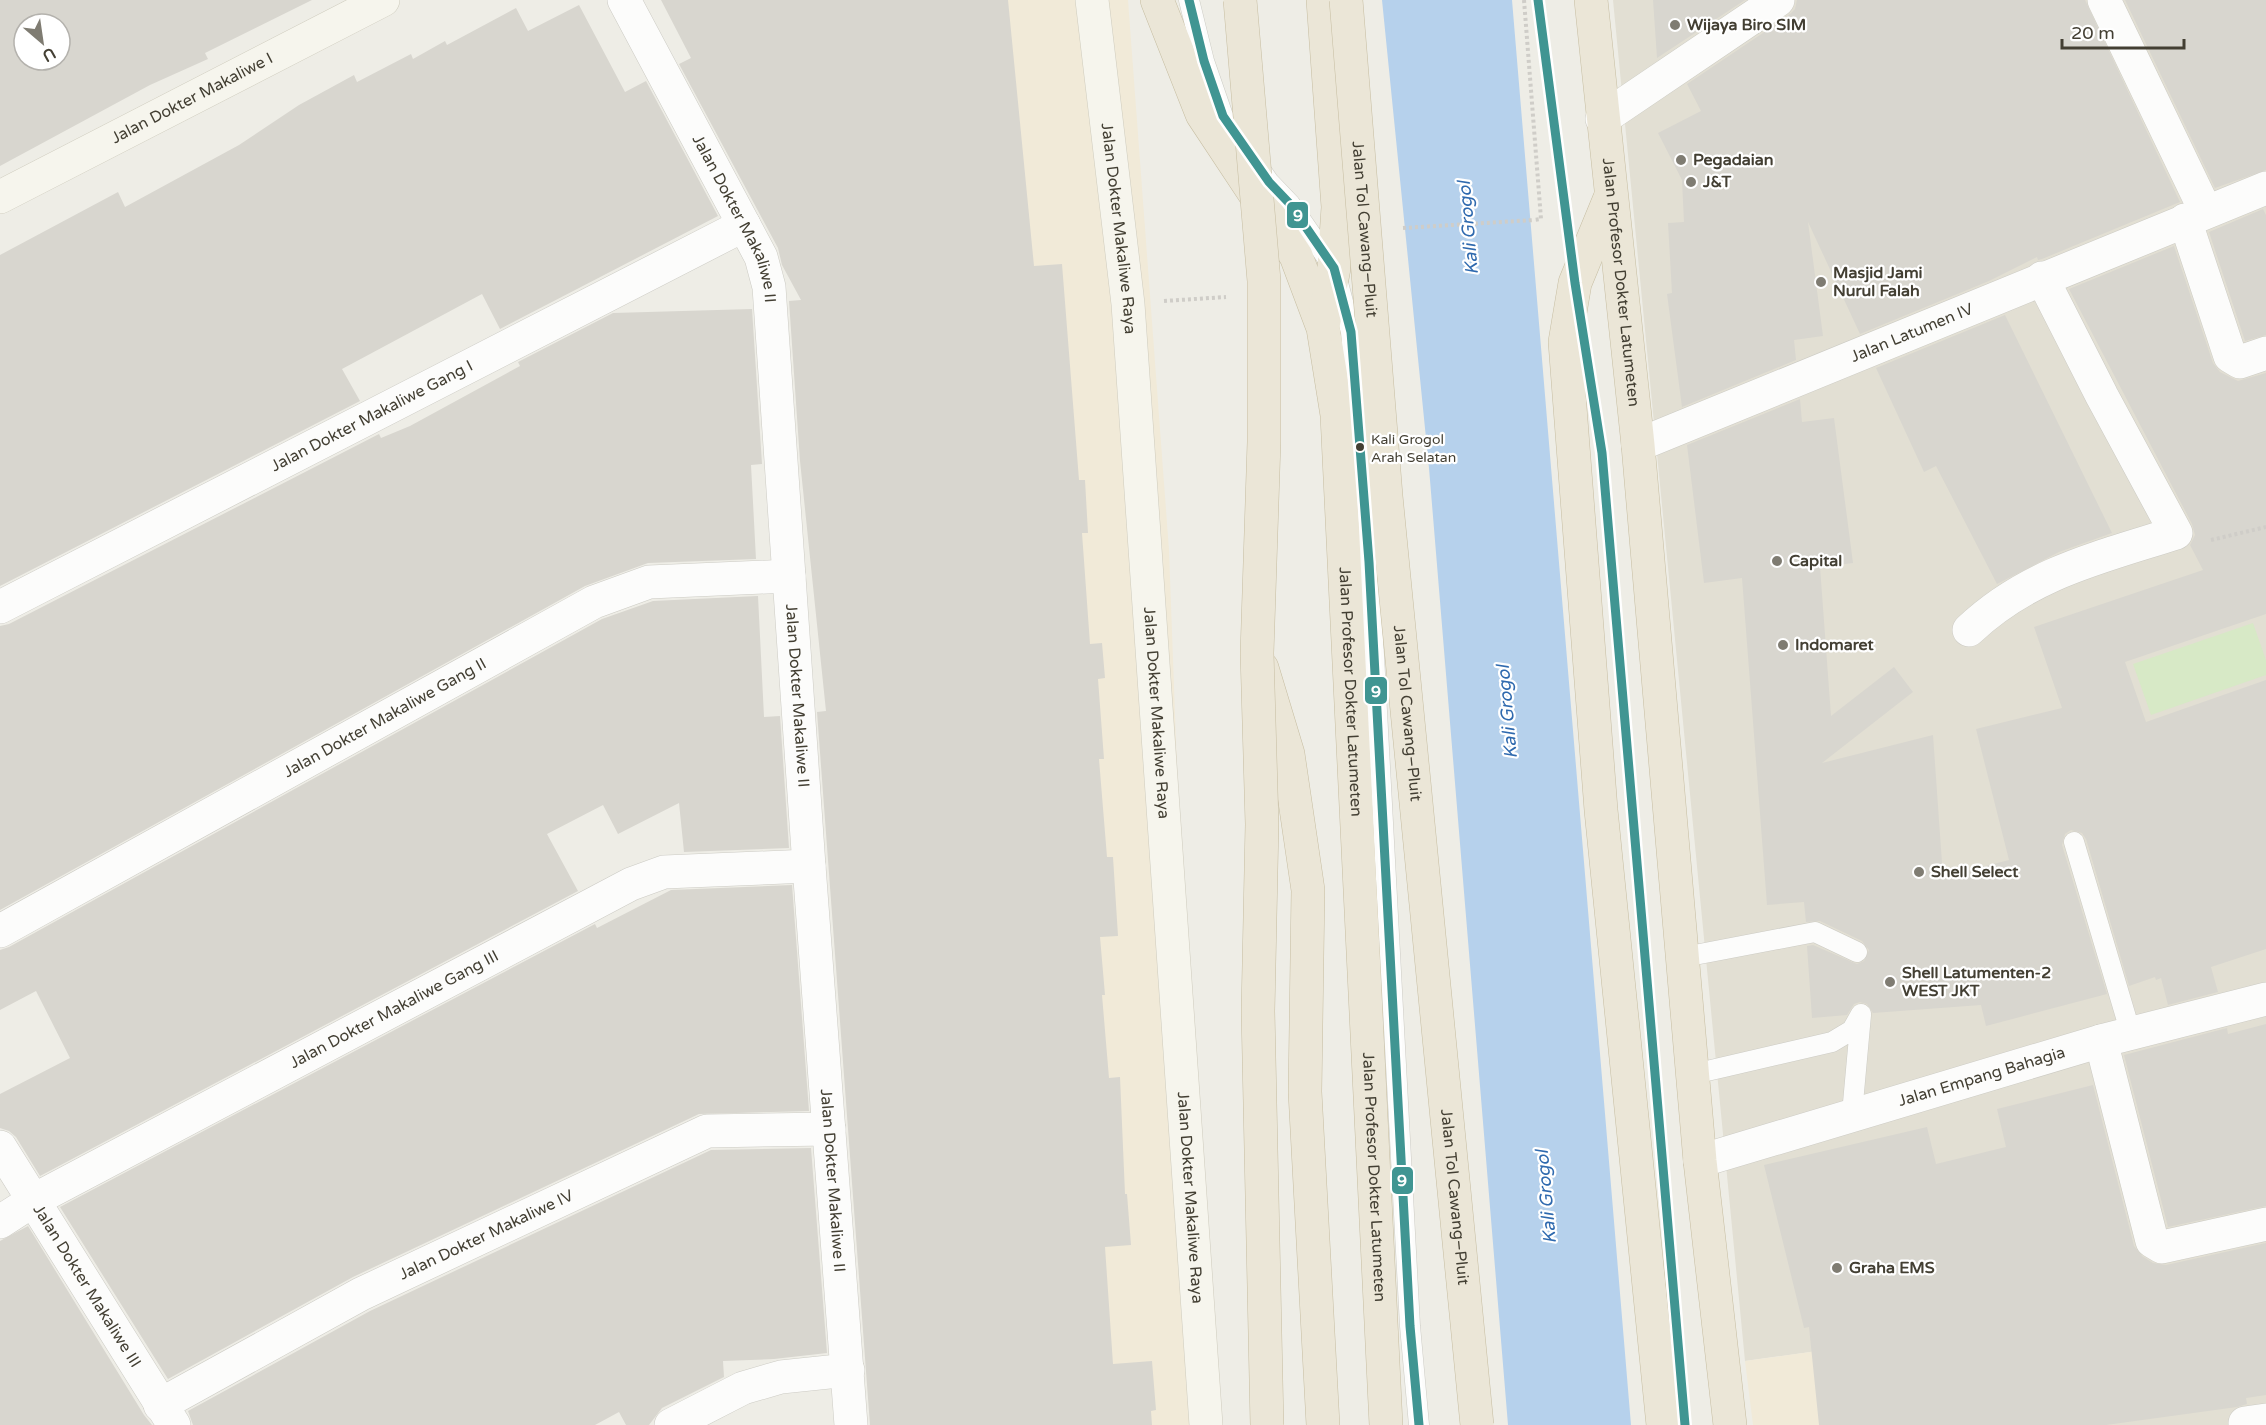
<svg xmlns="http://www.w3.org/2000/svg" width="2266" height="1425" font-family="'Varela Round',sans-serif">
  <style>
    .residential { fill: #e2dfd3 }
    .commercial { fill: #f1ead8 }
    .green { fill: #d7e9c6 }
    .water { fill: #b6d1ec }
    .building { fill: #d8d6cf; fill-rule: evenodd }
    .lines { fill: none; stroke-linecap: round; stroke-linejoin: round }
    .lane-casing { stroke: #cccbc4; stroke-width: 21 }
    .street-casing { stroke: #cccbc4; stroke-width: 34 }
    .secondary-casing { stroke: #cecbbd; stroke-width: 34 }
    .highway-casing { stroke: #c6bda1; stroke-width: 34 }
    .path { stroke: #cfcdc8; stroke-width: 4; stroke-dasharray: 3 3; stroke-linecap: butt }
    .lane { stroke: #fcfcfb; stroke-width: 20 }
    .street { stroke: #fcfcfb; stroke-width: 33 }
    .secondary { stroke: #f6f5ed; stroke-width: 33 }
    .highway { stroke: #ebe6d7; stroke-width: 33 }
    .highway-bridge-casing { stroke: #c6bda1; stroke-width: 34; stroke-linecap: butt }
    .path-bridge { stroke: #cfcdc8; stroke-width: 4; stroke-dasharray: 3 3; stroke-linecap: butt }
    .highway-bridge { stroke: #ebe6d7; stroke-width: 33 }
    .bus-1-casing { stroke: #fff; stroke-width: 14 }
    .bus-1 { stroke: #409592; stroke-width: 9 }
    .poi-dot { fill: #7f7c72; stroke: #fff; stroke-width: 2 }
    .bus-dot { fill: #433f33; stroke: #fff; stroke-width: 2 }
    .labels { text-anchor: middle; dominant-baseline: central; stroke-width: 4.5; stroke-linejoin: round; paint-order: stroke }
    .bus-label { font-size: 14px; fill: #433f33; stroke: #fff; text-anchor: start }
    .poi-label { font-size: 16px; font-weight: bold; fill: #433f33; stroke: #fff; text-anchor: start }
    .street-label { font-size: 16px; fill: #433f33; stroke: #fff }
    .water-label { font-size: 18px; font-style: italic; fill: #2e69ae; stroke: #fff }
    .line-badge { stroke: #fff; stroke-width: 2 }
    .badge-label { font-size: 16px; text-anchor: middle; font-weight: bold; fill: #fff }
  </style>
  <rect width="100%" height="100%" fill="#eeede6"/>
  <path class="residential" d="M1613,0H2266V1425H2095L2089,1313L1745,1361Z"/>
  <path class="commercial" d="M886,0H1128L1169,550L1201,1425H1021Z
    M2090,1313L2095,1425H1753L1745,1361Z"/>
  <path class="green" d="M2253,623L2266,660V675L2151,715L2133,664Z"/>
  <path class="water" d="M1382,0H1512L1631,1425H1508L1429,468Z"/>
  <path class="building" d="M0,0H312L205,53L208,59L150,85L0,166ZM24,24H60V60H24Z
    M661,0H1008L1034,266L1062,264L1079,480H1085L1088,533H1082L1090,644L1102,643L1105,678L1098,679L1104,759H1099L1107,857H1113L1118,936L1100,937L1105,995H1102L1109,1078L1120,1077L1125,1194H1127L1131,1245L1105,1247L1113,1364L1152,1361L1156,1410L1151,1411L1152,1425H870L817,712L826,711L800,461L789,301L801,300L782,265L778,248L679,64L691,58Z
    M1653,0H1745L1657,58Z
    M1797,0H2085L2180,202L2042,259L2038,260L2037,257L1989,281L1860,334L1808,222L1823,336L1794,340L1796,360L1682,407L1667,294L1672,293L1668,223L1684,222L1682,180L1658,133L1701,111L1687,84L1788,16L1795,9Z
    M2125,0H2266V170L2215,188Z
    M579,5L625,92L646,81L718,216L500,329L482,294L342,369L360,401L0,586V255L118,192L125,207L239,145L299,105L354,75L357,82L411,54L413,59L445,41L447,45L516,8L528,31Z
    M2263,209L2266,215V335L2245,341L2209,232Z
    M2174,246L2213,363L2220,372L2238,381L2266,373V614L2125,662L2146,722L2266,680V949L2211,967L2218,992L2168,1005L2161,978L2156,980L2155,977L2129,986L2086,839L2082,833L2071,830L2065,834L2062,845L2107,994L1986,1026L1981,1005L1873,1013L1867,1004L1860,1002L1854,1004L1847,1015L1812,1018L1807,946L1813,945L1857,964L1864,961L1869,950L1862,941L1820,921L1806,922L1804,902L1767,905L1742,578L1704,583L1687,445L1800,399L1802,422L1834,418L1853,563L1820,567L1831,716L1894,667L1913,692L1822,763L1933,735L1943,877L2009,860L1976,729L2062,708L2034,627L2203,570L2190,545L2195,535L2192,524L2069,289Z
    M752,309L762,464L751,465L756,559L648,563L585,586L0,910V626L9,624L379,434L381,438L410,426L520,366L518,362L613,313Z
    M2005,315L2112,533L2059,552L1997,584L1936,466L1924,472L1876,368Z
    M758,596L764,717L780,716L789,848L684,852L679,803L618,834L603,805L547,834L578,891L40,1176L16,1137L9,1131L0,1128V1094L70,1058L36,991L0,1010V950L9,947L602,619L653,601Z
    M792,885L809,1111L699,1114L353,1277L168,1379L60,1207L595,924L597,928L671,890Z
    M2266,1024V1206L2168,1227L2124,1055L2227,1028L2228,1034Z
    M2093,1085L2134,1246L2142,1256L2153,1263L2166,1265L2266,1243V1395L2246,1398L2247,1404L2237,1407L2106,1425H1819L1809,1327L1804,1328L1764,1165L1927,1127L1936,1164L2006,1147L1997,1109Z
    M811,1148L827,1353L774,1359L723,1361L724,1377L662,1408L649,1425H626L619,1412L595,1425H193L188,1411L370,1311L711,1150Z
    M28,1226L144,1415L152,1425H0V1241Z"/>
  <g class="lines">
    <defs>
      <path id="lane" d="M1189,0L1204,61L1223,116L1269,182L1290,204L1334,268L1351,332L1369,562L1410,1326L1419,1425
        M2074,842L2131,1034
        M1684,957L1815,932L1857,952
        M1694,1074L1832,1042L1852,1030L1861,1014
        M1852,1114L1861,1015"/>
      <g id="street">
        <path id="s1" d="M624,0L761,257L769,287L809,866L851,1425"/>
        <path d="M2104,0L2206,212"/>
        <path d="M1602,119L1778,0"/>
        <path d="M2185,220L2230,356L2240,362L2266,353"/>
        <path id="s2" d="M1638,445L2266,188"/>
        <path id="s3" d="M0,607L744,225"/>
        <path d="M1969,630C2029,573 2101,557 2176,533L2102,396L2042,278"/>
        <path id="s4" d="M0,931L594,602L649,582L789,576"/>
        <path d="M2101,1041L2152,1241L2162,1247L2266,1224"/>
        <path id="s5" d="M0,1147L174,1425"/>
        <path id="s6" d="M1700,1161L2101,1041L2266,999"/>
        <path id="s7" d="M0,1222L34,1200L631,884L664,872L809,866"/>
        <path id="s8" d="M160,1405L361,1294L707,1131L829,1129"/>
        <path d="M2245,1423L2266,1420"/>
        <path d="M671,1425L743,1388L781,1377L848,1370"/>
      </g>
      <g id="secondary">
        <path id="s9" d="M1092,0L1128,304L1206,1425"/>
        <path id="s10" d="M0,197L383,0"/>
      </g>
      <g id="highway">
        <path id="s11" d="M1157,0L1202,114L1296,256L1323,328L1337,415L1386,1425"/>
        <path d="M1323,0L1338,207L1334,268L1323,326"/>
        <path id="s12" d="M1591,0L1638,445L1700,1161L1730,1425"/>
        <path d="M1610,198L1575,283L1565,342L1601,810L1663,1425"/>
        <path d="M1262,668L1288,754L1308,890L1305,1092L1323,1425"/>
      </g>
    </defs>
    <use href="#lane" class="lane-casing"/>
    <use href="#street" class="street-casing"/>
    <use href="#secondary" class="secondary-casing"/>
    <use href="#highway" class="highway-casing"/>
    <path class="path" d="M1524,0L1541,219L1534,220
      M1164,301L1226,297
      M2211,540L2266,527"/>
    <use href="#lane" class="lane"/>
    <use href="#street" class="street"/>
    <use href="#secondary" class="secondary"/>
    <use href="#highway" class="highway"/>
    <defs>
      <g id="highway-bridge">
        <path d="M1240,0L1264,281V442L1257,653L1262,824L1258,1011L1267,1425"/>
        <path id="s13" d="M1346,0L1386,496L1477,1425"/>
      </g>
    </defs>
    <use href="#highway-bridge" class="highway-bridge-casing"/>
    <path class="path-bridge" d="M1403,228L1534,220"/>
    <use href="#highway-bridge" class="highway-bridge"/>
    <defs>
      <path id="bus-1" d="M1189,0L1204,61L1223,116L1269,182L1290,204L1334,268L1351,332L1369,562L1410,1326L1419,1425
        M1538,0L1575,283L1602,453L1685,1425"/>
    </defs>
    <use href="#bus-1" class="bus-1-casing"/>
    <use href="#bus-1" class="bus-1"/>
  </g>
  <g class="poi-dot">
    <circle cx="1675" cy="25" r="6"/>
    <circle cx="1681" cy="160" r="6"/>
    <circle cx="1691" cy="182" r="6"/>
    <circle cx="1821" cy="282" r="6"/>
    <circle cx="1777" cy="561" r="6"/>
    <circle cx="1783" cy="645" r="6"/>
    <circle cx="1919" cy="872" r="6"/>
    <circle cx="1890" cy="982" r="6"/>
    <circle cx="1837" cy="1268" r="6"/>
  </g>
  <circle class="bus-dot" cx="1360" cy="447" r="5"/>
  <g class="labels">
    <g class="bus-label">
      <text x="1371" y="439">Kali Grogol<tspan x="1371" dy="18">Arah Selatan</tspan></text>
    </g>
    <g class="poi-label">
      <text x="1687" y="25">Wijaya Biro SIM</text>
      <text x="1693" y="160">Pegadaian</text>
      <text x="1703" y="182">J&amp;T</text>
      <text x="1833" y="273">Masjid Jami<tspan x="1833" dy="18">Nurul Falah</tspan></text>
      <text x="1789" y="561">Capital</text>
      <text x="1795" y="645">Indomaret</text>
      <text x="1931" y="872">Shell Select</text>
      <text x="1902" y="973">Shell Latumenten-2<tspan x="1902" dy="18">WEST JKT</tspan></text>
      <text x="1849" y="1268">Graha EMS</text>
    </g>
    <g class="street-label">
      <text stroke="none"><textPath href="#s10" startOffset="216">Jalan Dokter Makaliwe I</textPath></text>
      <text stroke="none"><textPath href="#s1" startOffset="246">Jalan Dokter Makaliwe II</textPath></text>
      <text stroke="none"><textPath href="#s9" startOffset="230">Jalan Dokter Makaliwe Raya</textPath></text>
      <text stroke="none"><textPath href="#s13" startOffset="230">Jalan Tol Cawang–Pluit</textPath></text>
      <text stroke="none"><textPath href="#s12" startOffset="284">Jalan Profesor Dokter Latumeten</textPath></text>
      <text stroke="none"><textPath href="#s2" startOffset="296">Jalan Latumen IV</textPath></text>
      <text stroke="none"><textPath href="#s3" startOffset="418">Jalan Dokter Makaliwe Gang I</textPath></text>
      <text stroke="none"><textPath href="#s11" startOffset="735">Jalan Profesor Dokter Latumeten</textPath></text>
      <text stroke="none"><textPath href="#s1" startOffset="732">Jalan Dokter Makaliwe II</textPath></text>
      <text stroke="none"><textPath href="#s9" startOffset="716">Jalan Dokter Makaliwe Raya</textPath></text>
      <text stroke="none"><textPath href="#s13" startOffset="716">Jalan Tol Cawang–Pluit</textPath></text>
      <text stroke="none"><textPath href="#s4" startOffset="440">Jalan Dokter Makaliwe Gang II</textPath></text>
      <text stroke="none"><textPath href="#s7" startOffset="448">Jalan Dokter Makaliwe Gang III</textPath></text>
      <text stroke="none"><textPath href="#s6" startOffset="294">Jalan Empang Bahagia</textPath></text>
      <text stroke="none"><textPath href="#s11" startOffset="1221">Jalan Profesor Dokter Latumeten</textPath></text>
      <text stroke="none"><textPath href="#s1" startOffset="1218">Jalan Dokter Makaliwe II</textPath></text>
      <text stroke="none"><textPath href="#s9" startOffset="1202">Jalan Dokter Makaliwe Raya</textPath></text>
      <text stroke="none"><textPath href="#s13" startOffset="1202">Jalan Tol Cawang–Pluit</textPath></text>
      <text stroke="none"><textPath href="#s8" startOffset="368">Jalan Dokter Makaliwe IV</textPath></text>
      <text stroke="none"><textPath href="#s5" startOffset="164">Jalan Dokter Makaliwe III</textPath></text>
    </g>
    <g class="water-label">
      <text transform="translate(1468 228) rotate(-95)">Kali Grogol</text>
      <text transform="translate(1507 712) rotate(-95)">Kali Grogol</text>
      <text transform="translate(1546 1197) rotate(-95)">Kali Grogol</text>
    </g>
  </g>
  <g class="line-badge">
    <rect x="1286" y="201" width="23" height="28" rx="6" fill="#409592"/>
    <rect x="1364" y="676" width="24" height="29" rx="6" fill="#409592"/>
    <rect x="1391" y="1166" width="23" height="29" rx="6" fill="#409592"/>
  </g>
  <g class="badge-label">
    <text x="1298" y="221">9</text>
    <text x="1376" y="697">9</text>
    <text x="1402" y="1186">9</text>
  </g>
  <g transform="translate(42 42) rotate(151)"><circle r="28" fill="#ffffff" stroke="#b4b2ad" stroke-width="1.5"/>
  <path d="M0-4.5L10 22L0 15L-10 22Z" fill="#7f7c72"/>
  <text y="-9" font-size="16" font-weight="bold" text-anchor="middle" fill="#433f33">U</text>
  </g>
  <path d="M2062 39v9h122v-9" fill="none" stroke="#433f33" stroke-width="3"/>
  <text x="2071" y="39" font-size="18" fill="#433f33" stroke="#ffffff" stroke-width="4.5" paint-order="stroke">20 m</text>
</svg>
